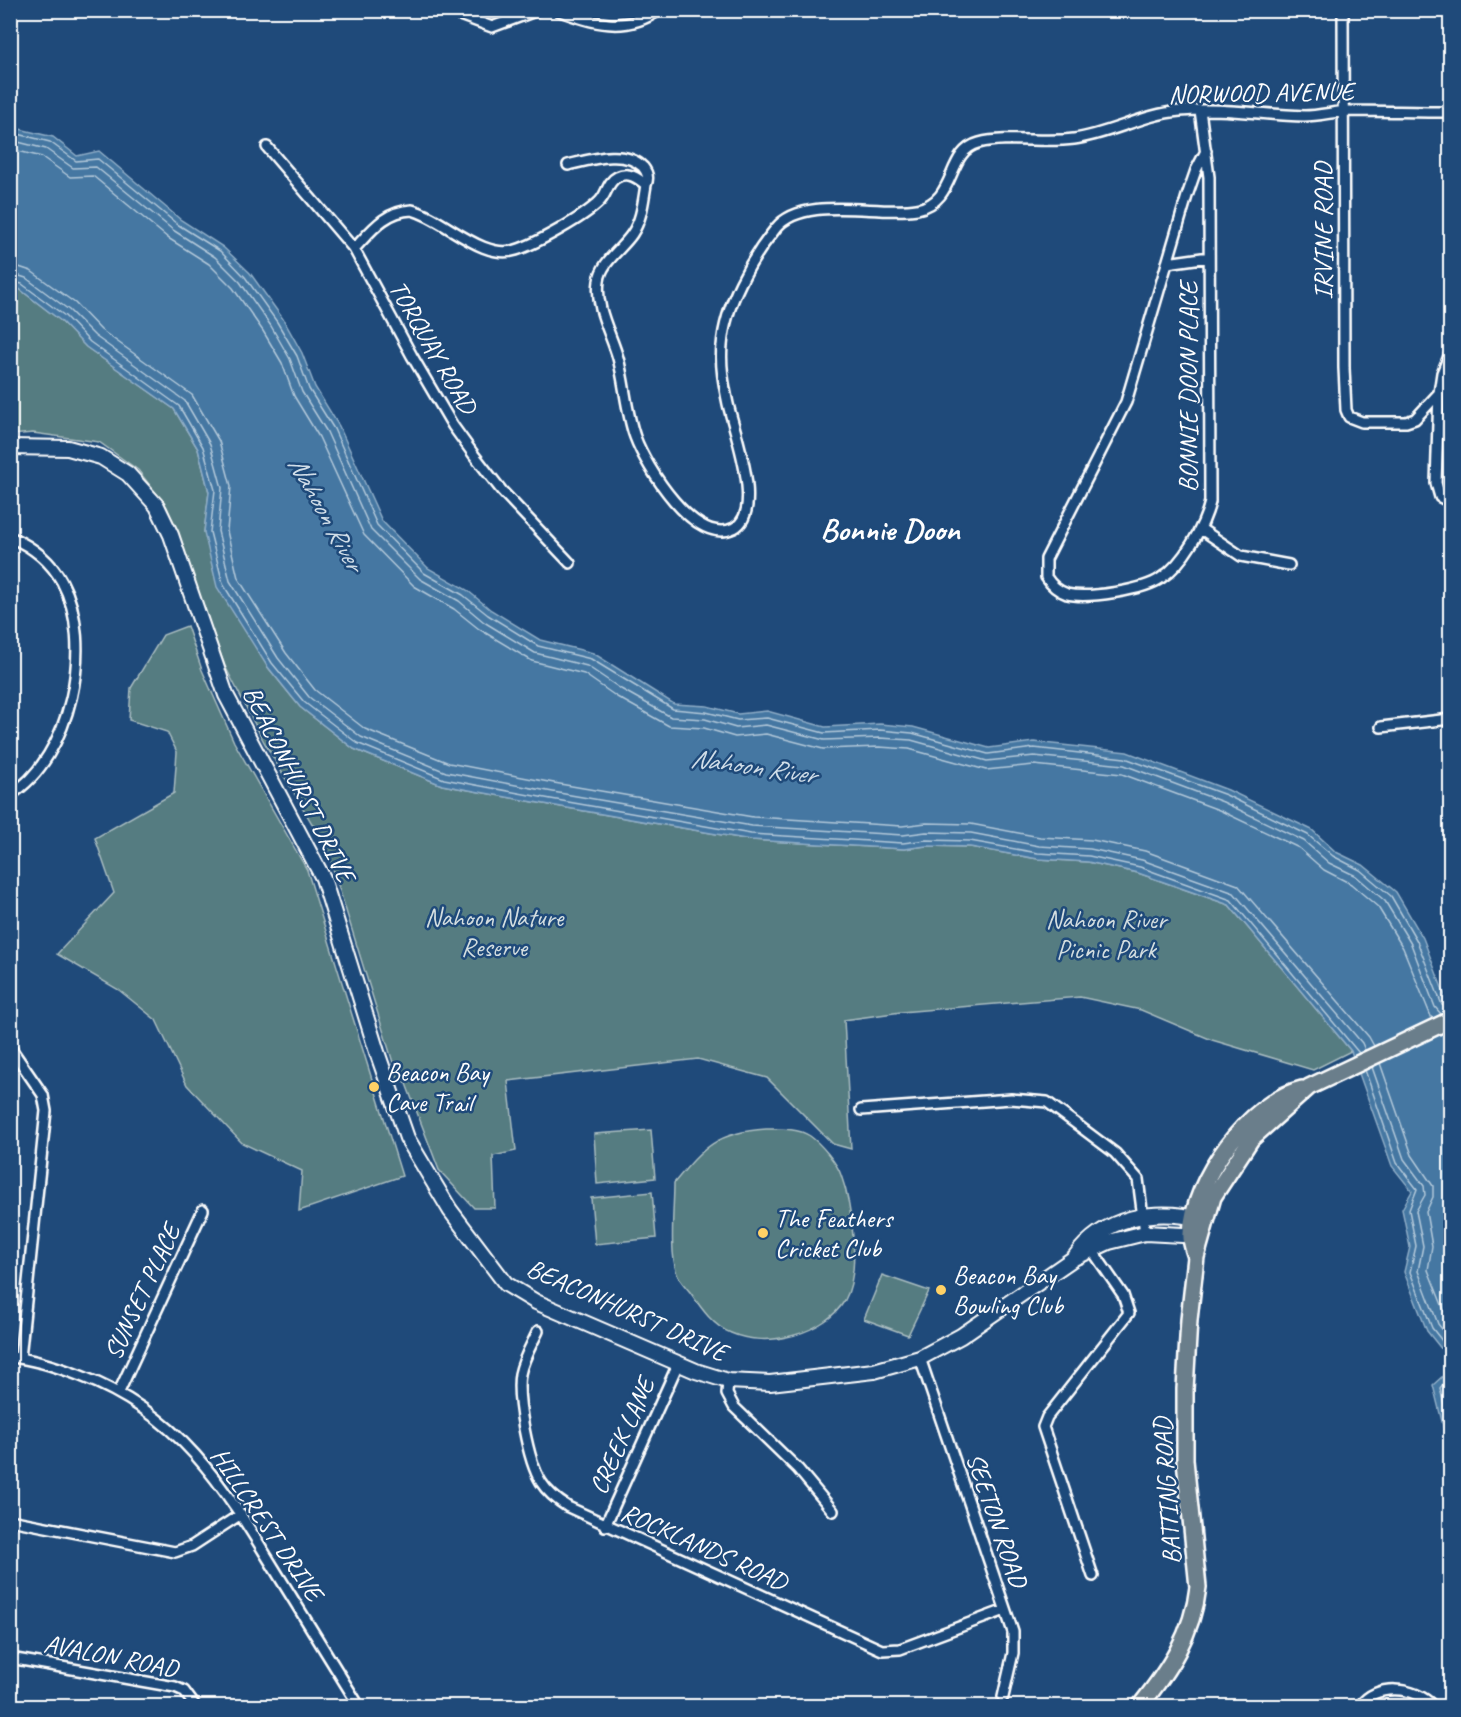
<svg xmlns="http://www.w3.org/2000/svg" width="1461" height="1717" font-family="Caveat,sans-serif">
  <style>
    .green { fill: #547b81; stroke: #aabdc0; stroke-width: 1.5 }
    .water { fill: #4477a2; stroke: #8fadc7; stroke-width: 1.5 }
    .lines { fill: none; stroke-linecap: round; stroke-linejoin: round }
    .shore { stroke: #b4c9da; stroke-width: 1.5 }
    .street-casing { stroke: #fff; stroke-width: 14 }
    .secondary-casing { stroke: #fff; stroke-width: 18 }
    .primary-casing { stroke: #fff; stroke-width: 20 }
    .street { stroke: #1f4a7a; stroke-width: 9 }
    .secondary { stroke: #1f4a7a; stroke-width: 14 }
    .primary { stroke: #6b7e8b; stroke-width: 15 }
    .poi-dot { fill: #ffd166; stroke: #1f4a7a; stroke-width: 2 }
    .labels { text-anchor: middle; dominant-baseline: central; stroke-width: 5; stroke-linejoin: round; paint-order: stroke }
    .street-label { font-size: 26px; fill: #fff; stroke: #1f4a7a }
    .park-label { font-size: 26px; fill: #d4dee0; stroke: #1f4a7a }
    .poi-label { font-size: 26px; fill: #fff; stroke: #1f4a7a; text-anchor: start }
    .water-label { font-size: 27px; font-style: italic; fill: #d0dde8; stroke: #1f4a7a }
    .district-label { font-size: 32px; font-weight: bold; fill: #fff; stroke: #1f4a7a }
  </style>
  <rect width="100%" height="100%" fill="#1f4a7a"/>
  <filter id="ink" filterUnits="userSpaceOnUse"><feTurbulence type="fractalNoise" baseFrequency=".0167" numOctaves="2"/><feDisplacementMap in="SourceGraphic" scale="12" xChannelSelector="R" yChannelSelector="G"/><feConvolveMatrix kernelMatrix="1 2 1 2 8 2 1 2 1" color-interpolation-filters="sRGB"/></filter>
  <g filter="url(#ink)">
    <path class="green" d="M11,286L18,288L61,321L86,347L174,409L198,449L209,492L204,532L267,666L300,707L354,749L442,785L550,805L751,840L904,849L926,846L970,847L1038,859L1088,862L1138,873L1229,905L1351,1051L1313,1070L1212,1040L1141,1010L1080,997L901,1012L844,1020L851,1149L833,1144L767,1078L698,1059L508,1081L516,1151L493,1156L495,1208H474L439,1170L405,1081L399,1082L327,849L264,742L225,666L167,507L138,470L99,442L33,433L11,435Z
      M187,626L202,670L234,742L307,870L402,1176L299,1211L302,1171L242,1143L187,1085L156,1020L119,990L57,954L114,893L95,838L174,793L177,752L167,732L129,720L131,688L163,635Z
      M766,1129C780,1129 798,1128 810,1136C821,1144 837,1163 841,1175C852,1205 861,1271 845,1300C825,1334 767,1349 731,1333C713,1326 701,1308 690,1292C686,1287 679,1280 677,1274C669,1250 674,1209 674,1183C704,1147 717,1132 766,1129Z
      M651,1130L655,1178L597,1184L594,1134Z
      M652,1192L656,1238L595,1244L591,1198Z
      M882,1275L929,1291L908,1335L864,1319Z"/>
    <path class="water" d="M11,127L53,137L77,156L99,151L181,220L223,247L250,273L283,319L302,353L315,387L339,426L382,521L428,568L467,590L491,610L540,640L593,653L674,704L707,706L738,714L767,711L825,727L880,724L913,727L989,748L1034,742L1127,752L1228,790L1312,830L1336,852L1363,865L1396,892L1423,938L1450,1009V1499L1447,1491L1450,1454L1433,1385L1444,1375L1447,1356L1427,1331L1404,1272L1410,1247L1402,1209L1412,1191L1392,1166L1351,1051L1229,905L1138,873L1088,862L1038,859L970,847L926,846L904,849L751,840L550,805L442,785L354,749L300,707L267,666L217,587L204,532L209,492L198,449L174,409L86,347L61,321L18,288L11,286Z"/>
    <g class="lines">
      <path class="shore" d="M10,132L50,142L76,161L98,159L177,224L220,251L245,277L277,322L297,356L309,389L334,429L377,525L424,573L463,595L488,615L538,646L591,659L673,709L706,712L738,720L767,718L824,733L880,730L912,733L988,754L1034,748L1125,758L1226,795L1308,835L1333,856L1360,870L1391,896L1417,941L1442,1005L1450,1009
        M10,140L46,149L73,168L96,167L173,230L215,257L240,282L271,326L290,359L302,392L327,432L371,530L420,579L459,601L484,622L535,653L587,666L621,689L671,717L705,719L736,728L766,725L824,740L880,738L911,740L987,761L1034,756L1124,765L1223,802L1304,841L1329,863L1356,876L1385,901L1411,944L1435,1007L1441,1014
        M10,149L42,157L70,177L93,176L168,238L209,264L233,288L263,331L282,363L294,396L319,437L364,535L414,586L454,609L479,629L532,661L584,674L617,697L669,726L704,728L735,737L766,734L823,749L879,747L909,749L986,770L1034,765L1122,774L1219,810L1299,848L1324,870L1351,884L1378,907L1403,948L1432,1019
        M10,264L31,271L75,303L101,330L192,395L219,441L231,486L227,531L238,578L286,653L315,690L365,729L449,763L554,783L753,817L902,826L926,823L971,824L1040,837L1092,840L1145,851L1238,885L1369,1037L1374,1046
        M10,273L26,278L69,310L95,336L185,401L210,444L222,488L218,531L230,581L278,658L309,697L361,737L446,772L553,792L752,826L903,835L926,832L971,833L1039,846L1090,849L1142,860L1234,893L1362,1043L1365,1050
        M10,281L22,284L65,316L90,342L179,406L203,447L215,490L210,532L223,584L272,663L304,702L357,743L444,779L551,799L751,834L903,843L926,840L970,841L1038,853L1089,856L1140,867L1231,900L1359,1053
        M1380,1063L1412,1155L1433,1186V1197L1426,1212L1432,1246L1428,1270L1450,1325
        M1372,1067L1404,1159L1424,1186L1425,1195L1416,1211L1423,1246L1418,1271L1438,1324L1450,1339
        M1365,1070L1397,1163L1417,1189L1409,1210L1416,1246L1410,1272L1432,1328L1450,1351
        M1450,1375L1440,1388L1450,1430"/>
      <defs>
        <path id="street" d="M446,10L492,27L538,10
          M557,10C593,23 625,34 659,10
          M1343,10L1344,368L1346,410L1349,417L1362,422H1406L1415,419L1439,393L1442,373L1450,354
          M1200,110L1209,177L1210,502C1204,527 1183,564 1161,578C1145,590 1087,599 1067,594C1058,591 1051,585 1046,577V559L1126,402L1187,196L1196,170L1206,151
          M267,147L354,249L412,356L453,426L474,455L502,491L570,563
          M568,165C589,160 625,148 643,167C648,173 649,178 646,185
          M354,249C371,231 385,211 412,210C444,218 482,261 516,250C536,244 584,217 599,202C607,195 607,182 617,177C628,171 638,178 646,185C643,202 642,219 632,234C622,249 601,262 599,281C595,308 611,333 618,358C625,384 626,412 635,437C646,467 695,547 734,528C765,512 734,431 728,404C724,385 720,365 722,346C725,305 750,260 776,228C804,194 879,216 917,209C958,201 945,152 979,143C1007,136 1044,143 1074,139C1110,134 1144,114 1180,111C1221,107 1263,115 1304,116C1319,116 1333,112 1348,111C1382,111 1416,112 1450,112
          M1167,263L1209,257
          M1439,393L1436,483L1440,497L1450,502
          M1201,529L1241,556L1289,565
          M10,537C31,546 51,561 62,582C95,643 71,758 10,795
          M1381,727L1450,719
          M10,1047L43,1095L46,1111L20,1358
          M861,1110L1011,1099L1047,1102L1115,1153L1138,1179L1145,1233
          M1092,1250L1123,1295L1129,1313L1047,1417L1043,1427L1093,1576
          M538,1331C532,1344 523,1359 520,1374C516,1398 528,1461 541,1482C548,1493 557,1500 568,1507L882,1650L900,1649L1005,1610
          M10,1357C35,1359 58,1367 81,1376C183,1415 226,1490 280,1578C307,1621 333,1664 359,1706
          M920,1358L1013,1632V1653L1003,1697
          M728,1381L727,1394L734,1407L798,1469L833,1511
          M119,1392L203,1210
          M10,1520L175,1552L192,1546L241,1514
          M605,1526L678,1364
          M10,1658L175,1687L184,1691L195,1706
          M1360,1706C1376,1683 1414,1686 1433,1706"/>
        <path id="secondary" d="M10,447L68,448L101,457L128,474L157,506L171,535L226,695L323,878L377,1052L407,1138L450,1210L506,1284L536,1302L696,1371L728,1381L770,1383L874,1371L920,1358L961,1336L1074,1258L1109,1242L1145,1233L1201,1236
          M1074,1258C1104,1216 1155,1207 1204,1220"/>
        <path id="primary" d="M1196,1257C1194,1250 1190,1241 1191,1234C1192,1181 1250,1101 1302,1089
          M1140,1706C1168,1671 1193,1634 1198,1587L1185,1460V1389L1189,1320L1196,1257L1213,1197L1251,1139L1309,1087L1450,1020"/>
      </defs>
      <use href="#street" class="street-casing"/>
      <use href="#secondary" class="secondary-casing"/>
      <use href="#primary" class="primary-casing"/>
      <use href="#street" class="street"/>
      <use href="#secondary" class="secondary"/>
      <use href="#primary" class="primary"/>
    </g>
  </g>
  <g class="poi-dot">
    <circle cx="374" cy="1087" r="6"/>
    <circle cx="763" cy="1233" r="6"/>
    <circle cx="941" cy="1290" r="6"/>
  </g>
  <g class="labels">
    <g class="street-label">
      <text transform="translate(1261 93) rotate(-1)">NORWOOD AVENUE</text>
      <text transform="translate(1323 231) rotate(-90)">IRVINE ROAD</text>
      <text transform="translate(433 347) rotate(60)">TORQUAY ROAD</text>
      <text transform="translate(1188 387) rotate(-90)">BONNIE DOON PLACE</text>
      <text transform="translate(299 784) rotate(63)">BEACONHURST DRIVE</text>
      <text transform="translate(142 1292) rotate(-65)">SUNSET PLACE</text>
      <text transform="translate(627 1310) rotate(24)">BEACONHURST DRIVE</text>
      <text transform="translate(622 1436) rotate(-66)">CREEK LANE</text>
      <text transform="translate(1167 1491) rotate(-94)">BATTING ROAD</text>
      <text transform="translate(997 1520) rotate(71)">SEETON ROAD</text>
      <text transform="translate(267 1524) rotate(56)">HILLCREST DRIVE</text>
      <text transform="translate(704 1547) rotate(24)">ROCKLANDS ROAD</text>
      <text transform="translate(111 1656) rotate(11)">AVALON ROAD</text>
    </g>
    <g class="park-label">
      <text x="494" y="917">Nahoon Nature<tspan x="494" dy="30">Reserve</tspan></text>
      <text x="1106" y="919">Nahoon River<tspan x="1106" dy="30">Picnic Park</tspan></text>
    </g>
    <g class="poi-label">
      <text x="386" y="1072">Beacon Bay<tspan x="386" dy="30">Cave Trail</tspan></text>
      <text x="775" y="1218">The Feathers<tspan x="775" dy="30">Cricket Club</tspan></text>
      <text x="953" y="1275">Beacon Bay<tspan x="953" dy="30">Bowling Club</tspan></text>
    </g>
    <g class="water-label">
      <text transform="translate(326 513) rotate(61)">Nahoon River</text>
      <text transform="translate(753 766) rotate(8)">Nahoon River</text>
    </g>
    <g class="district-label">
      <text x="890" y="529">Bonnie Doon</text>
    </g>
  </g>
  <rect width="1461" height="1717" fill="none" stroke="#1f4a7a" stroke-width="36"/>
  <rect x="18" y="18" width="1425" height="1681" fill="none" stroke="#fff" stroke-width="2" filter="url(#ink)"/>
</svg>
